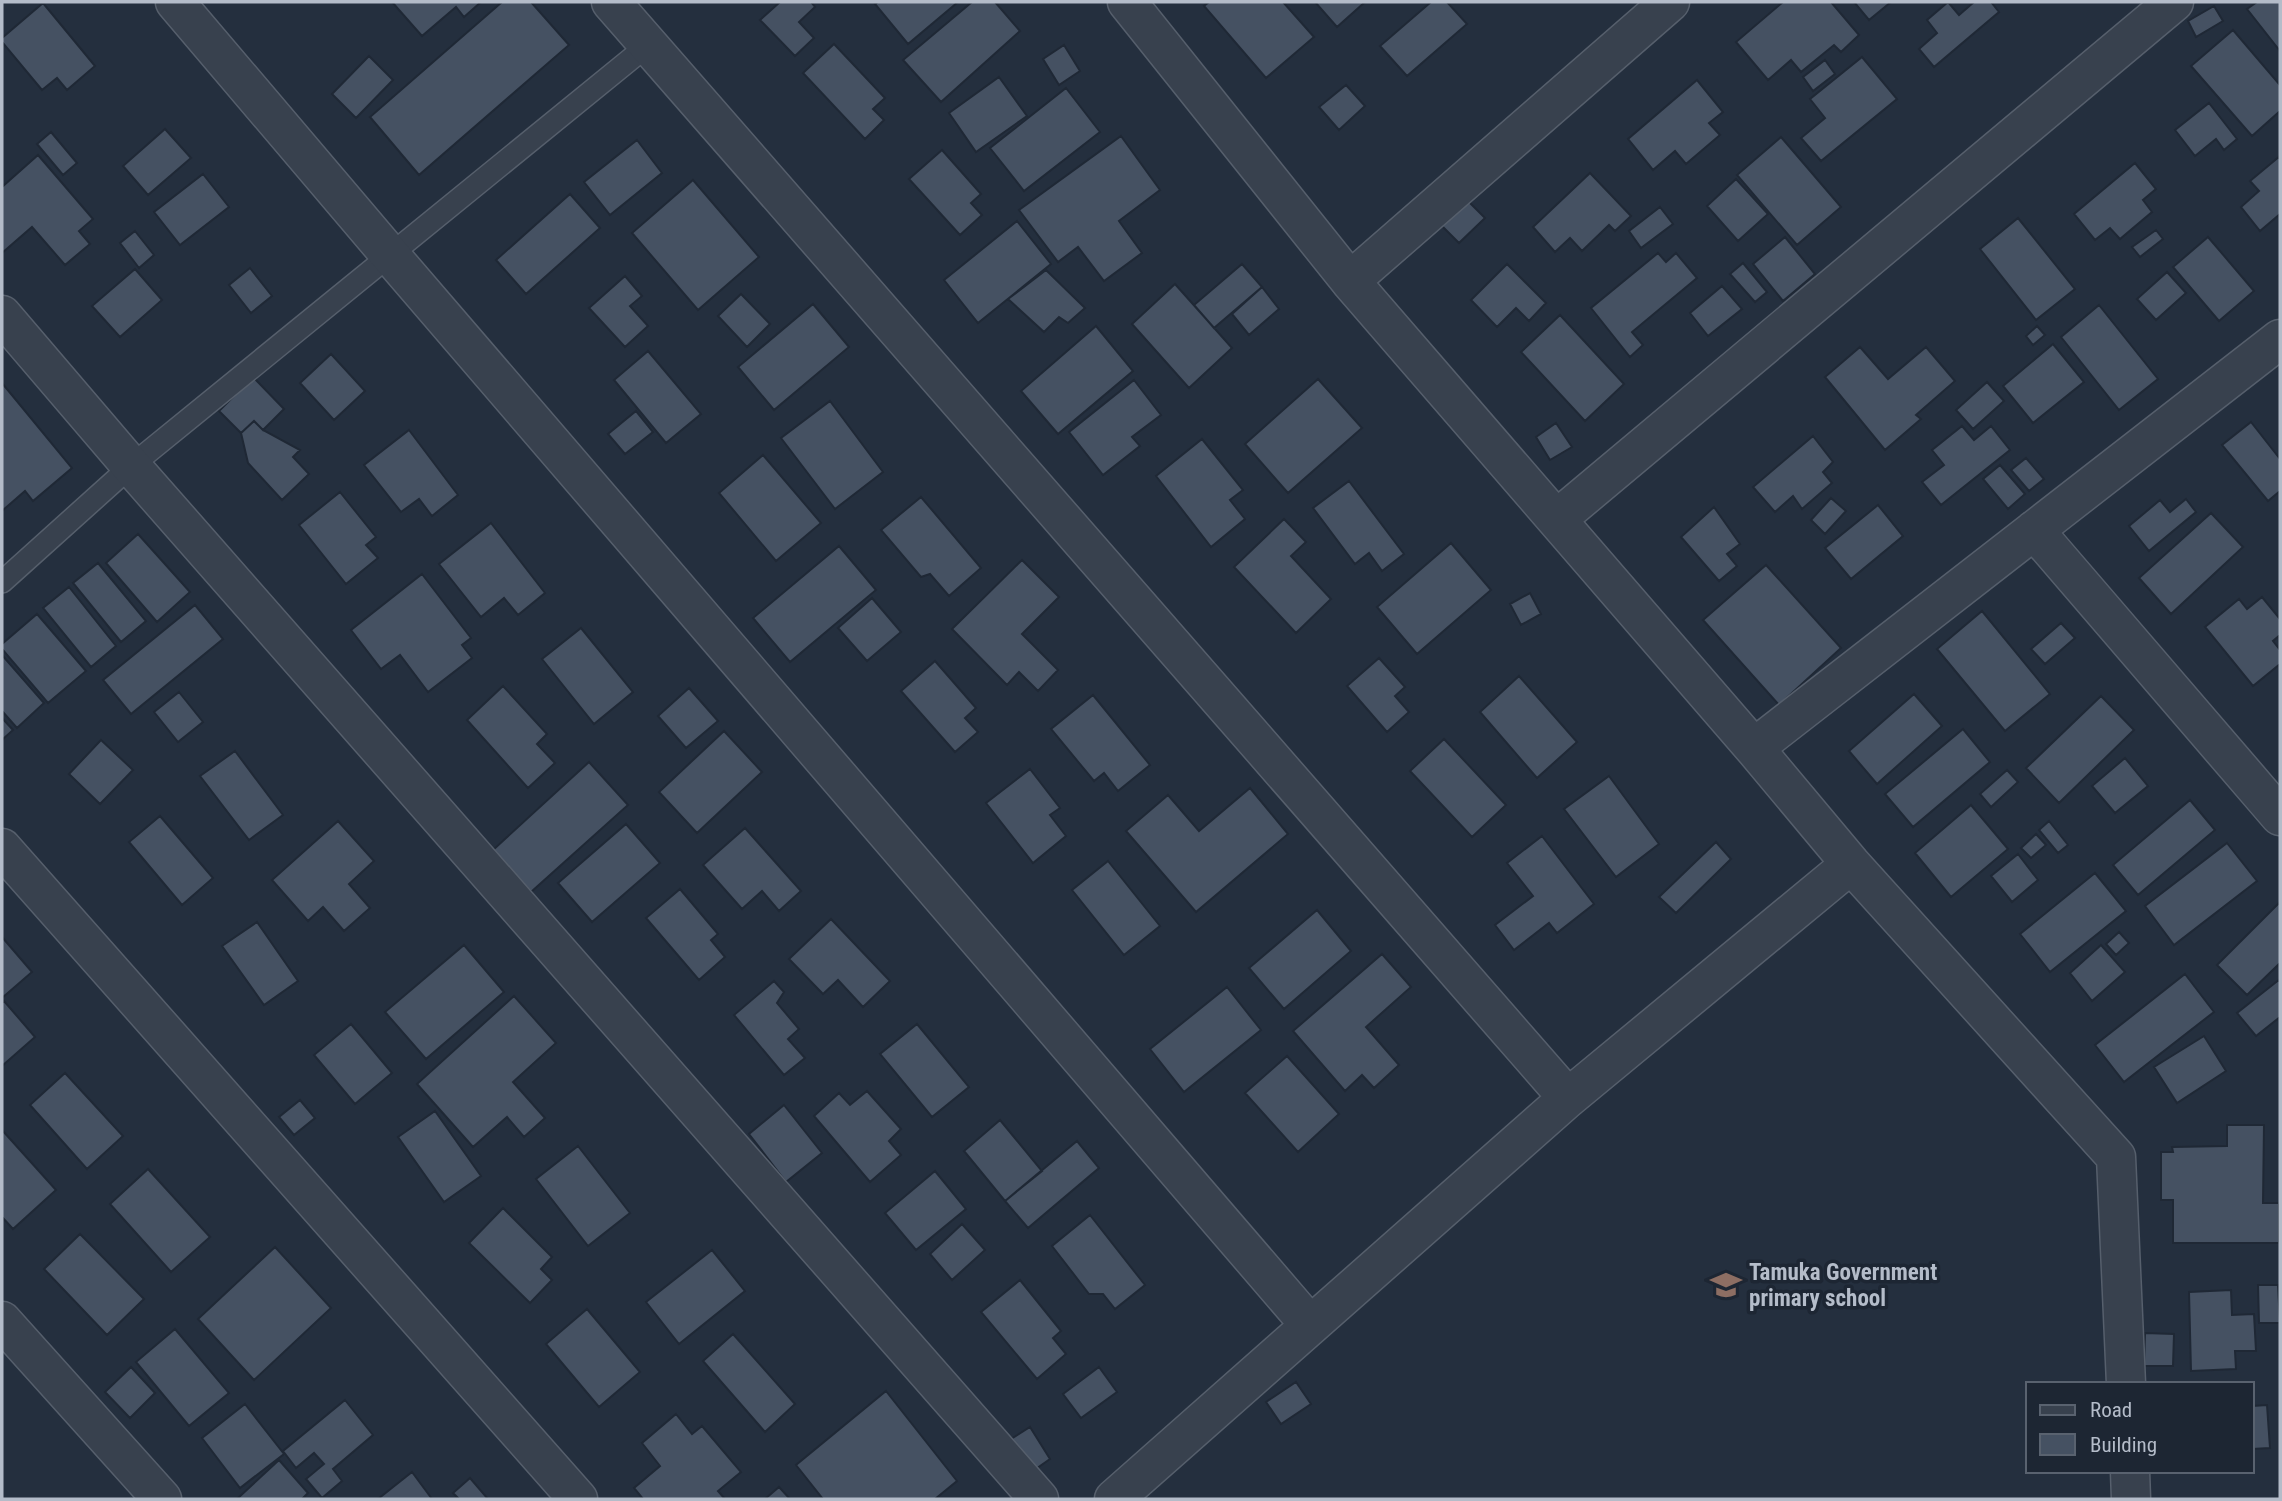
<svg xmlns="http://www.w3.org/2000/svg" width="2282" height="1501" font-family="'Roboto Condensed',sans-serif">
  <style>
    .building { fill: #455162; stroke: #1f2835; stroke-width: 2 }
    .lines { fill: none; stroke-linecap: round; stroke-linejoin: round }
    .service-casing { stroke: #565f6c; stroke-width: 24 }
    .minor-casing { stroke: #565f6c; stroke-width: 41 }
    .service { stroke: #38414e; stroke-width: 21 }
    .minor { stroke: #38414e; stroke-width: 38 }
    .labels { text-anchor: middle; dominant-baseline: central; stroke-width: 7; stroke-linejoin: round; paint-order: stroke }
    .poi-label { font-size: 23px; font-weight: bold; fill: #b4bcc9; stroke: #1d2633; text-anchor: start }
  </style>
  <rect width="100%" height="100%" fill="#242f3e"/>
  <path class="building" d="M392,2H481L464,17L456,7L422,36Z
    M502,2H531L569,45L419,175L370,117Z
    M780,2H811L815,7L799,22L814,38L795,56L760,20Z
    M878,2H958L908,44L875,4Z
    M972,2H995L1020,31L941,102L903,60Z
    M1209,2H1283L1314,37L1266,78L1204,6Z
    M1315,2H1365L1337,27Z
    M1431,2H1447L1467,24L1407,76L1380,46Z
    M1783,2H1831L1859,35L1841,52L1834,45L1801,72L1791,60L1768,80L1736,42Z
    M1854,2H1891L1869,20Z
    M1948,2L1959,15L1974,2H1991L1999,12L1934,67L1919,49L1937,33L1927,20Z
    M2257,2H2280V51L2247,9Z
    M43,3L95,66L67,90L57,78L42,90L2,42V38Z
    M2214,6L2223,21L2196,37L2188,21Z
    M2233,30L2280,85V111L2252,136L2191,66Z
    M834,44L885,98L873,109L884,120L865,139L803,73Z
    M1064,45L1080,71L1059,85L1043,59Z
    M369,56L393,80L356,118L332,94Z
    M1862,57L1897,99L1821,161L1801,138L1825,118L1810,99Z
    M1825,60L1835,74L1813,91L1803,77Z
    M999,77L1027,116L976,152L949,113Z
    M1697,80L1723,112L1709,123L1720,135L1686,164L1675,151L1653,170L1628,139Z
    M1346,85L1365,106L1339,130L1319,107Z
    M1066,88L1100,132L1024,191L990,148Z
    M2209,103L2237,139L2224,150L2216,139L2195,156L2175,130Z
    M165,129L191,158L148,195L123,166Z
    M51,132L77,163L63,175L37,144Z
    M1121,136L1160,190L1119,221L1142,253L1104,281L1078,247L1058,262L1019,210Z
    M1781,137L1841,207L1797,245L1737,175Z
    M637,140L662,173L610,215L584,182Z
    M942,150L981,194L971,203L982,215L960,235L909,179Z
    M38,155L93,219L79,231L90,244L65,265L32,227L2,253V187Z
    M2280,156V214L2260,231L2241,207L2259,191L2250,181Z
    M2135,163L2156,189L2143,200L2152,212L2120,239L2110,228L2095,240L2074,214Z
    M1590,173L1631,216L1615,231L1609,225L1582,251L1570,238L1555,252L1533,227Z
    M203,174L229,207L180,245L154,212Z
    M1736,179L1768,214L1738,241L1707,206Z
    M693,180L759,257L698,310L632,233Z
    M570,194L600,228L526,294L496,260Z
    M1468,201L1485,218L1459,243L1442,226Z
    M1660,207L1673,224L1641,248L1629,231Z
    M2018,218L2075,289L2036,320L1980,249Z
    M1017,221L1051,264L978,323L944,280Z
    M2156,230L2163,239L2140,257L2132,247Z
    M135,231L154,255L139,268L120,243Z
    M1785,237L1815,274L1783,301L1753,264Z
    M2208,237L2254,291L2219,321L2173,267Z
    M1658,253L1666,262L1676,253L1697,278L1632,332L1643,345L1630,357L1591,308Z
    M1743,263L1767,292L1755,302L1730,274Z
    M1242,264L1262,287L1214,328L1194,305Z
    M1507,264L1546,303L1529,321L1516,308L1497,327L1471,300Z
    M250,268L272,296L251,313L229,285Z
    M135,269L162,300L120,337L92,306Z
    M1046,270L1085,308L1068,323L1059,317L1044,332L1008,299Z
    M2167,272L2186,293L2156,320L2137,299Z
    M625,276L642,296L630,306L648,326L625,347L589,308Z
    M1175,284L1232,348L1189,388L1132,324Z
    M1722,286L1742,309L1708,336L1690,313Z
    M1262,287L1279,309L1249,335L1232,314Z
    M741,294L770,324L747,347L718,316Z
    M813,304L849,347L774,410L738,367Z
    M2099,305L2158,379L2119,410L2061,337Z
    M1560,315L1624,384L1585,421L1521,352Z
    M1096,326L1133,371L1058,434L1021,391Z
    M2037,326L2045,335L2033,345L2026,336Z
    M2053,344L2084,382L2033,423L2003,386Z
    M1860,347L1888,379L1926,347L1955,381L1916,415L1921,419L1885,450L1825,377Z
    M648,351L701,414L666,443L614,380Z
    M331,354L365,391L334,420L300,383Z
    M253,377L284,409L263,430L254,421L241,433L219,411Z
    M1318,379L1362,428L1288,493L1245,444Z
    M1134,380L1161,415L1132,437L1140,446L1103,475L1069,432Z
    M1987,382L2004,401L1973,429L1956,410Z
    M2,383L72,468L33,501L25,491L2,511Z
    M830,401L883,472L835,509L781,438Z
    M636,411L653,432L625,454L608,434Z
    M254,421L263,430L300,450L293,457L309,474L282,500L248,463L241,433Z
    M2251,422L2280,459V491L2268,501L2222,445Z
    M1556,423L1572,447L1550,460L1536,437Z
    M1962,426L1974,440L1991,426L2010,450L1941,505L1922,482L1944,465L1932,450Z
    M409,430L458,495L432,516L419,499L401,512L364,465Z
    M1813,436L1833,462L1823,472L1832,483L1802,509L1793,496L1775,512L1753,487Z
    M1202,439L1243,490L1230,500L1245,519L1211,547L1156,476Z
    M763,455L821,523L776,561L719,493Z
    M2026,458L2044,479L2029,491L2011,470Z
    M2000,465L2025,494L2008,509L1983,479Z
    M1349,481L1404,554L1382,571L1369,553L1355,564L1313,508Z
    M340,492L376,537L366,545L378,558L346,584L299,525Z
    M921,497L981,568L949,596L930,574L921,577L881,530Z
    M1831,498L1846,511L1825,534L1811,520Z
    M2186,499L2196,512L2149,551L2129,526L2160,500L2170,512Z
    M1878,505L1903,536L1851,579L1825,548Z
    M1714,507L1740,544L1727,554L1737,566L1719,581L1681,537Z
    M2211,513L2243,547L2171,614L2139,578Z
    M1284,519L1306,542L1291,556L1331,599L1296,633L1234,567Z
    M491,523L545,593L518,615L504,598L481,617L439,564Z
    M138,534L190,592L157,622L106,563Z
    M1451,543L1491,590L1417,654L1377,607Z
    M839,546L876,590L790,662L753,618Z
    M1022,560L1059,597L1022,634L1058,670L1038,691L1019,672L1007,685L952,629Z
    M98,563L146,621L121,642L73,583Z
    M1766,565L1841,648L1779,705L1703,620Z
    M422,574L471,638L462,645L472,658L428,692L400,655L381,669L351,630Z
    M69,587L116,646L91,667L43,608Z
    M1530,593L1541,614L1521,625L1510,604Z
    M2262,597L2280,619V635L2273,641L2280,650V664L2253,686L2205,627L2239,599L2247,609Z
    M872,598L901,632L867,661L838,628Z
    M195,605L223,639L131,714L103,680Z
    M1982,611L2050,694L2005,731L1937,649Z
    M37,614L86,671L48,703L2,649V644Z
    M2061,623L2075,638L2045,664L2031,649Z
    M581,628L633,692L594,724L542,659Z
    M2,655L44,703L17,728L2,711Z
    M1379,658L1405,687L1395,696L1409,712L1387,732L1347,686Z
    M935,661L976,708L965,718L978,732L955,752L901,691Z
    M1519,676L1577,742L1537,778L1480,712Z
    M503,686L547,734L537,744L555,763L528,788L467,720Z
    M689,688L718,721L686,748L658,716Z
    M179,692L203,722L178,742L154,712Z
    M1914,694L1942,726L1877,784L1849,751Z
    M1093,695L1150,765L1118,791L1104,773L1094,781L1051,729Z
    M2101,696L2134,730L2059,803L2026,768Z
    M2,718L13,730L2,740Z
    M1963,729L1990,762L1913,827L1885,794Z
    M724,731L762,772L697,833L659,792Z
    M1444,739L1506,805L1472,837L1410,771Z
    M101,740L133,770L100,804L69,774Z
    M235,751L283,815L249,840L200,776Z
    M2125,758L2148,786L2115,813L2092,786Z
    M589,762L628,805L531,892L493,850Z
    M1030,769L1060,808L1050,815L1066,836L1033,863L986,803Z
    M2007,770L2018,782L1991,807L1980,794Z
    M1609,776L1659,844L1616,877L1564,809Z
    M1250,788L1288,834L1196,912L1126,831L1168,795L1199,831Z
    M2190,800L2215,830L2138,895L2113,865Z
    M1971,805L2008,849L1951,897L1915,853Z
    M160,816L213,878L182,905L129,842Z
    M338,821L374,861L349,884L370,908L344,931L323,907L308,921L272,880Z
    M2049,821L2068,845L2058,853L2039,830Z
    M626,824L660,863L592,922L558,883Z
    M745,828L801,891L779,911L762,891L742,909L703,865Z
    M2036,834L2046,845L2031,858L2021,848Z
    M1542,836L1594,904L1557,933L1549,923L1514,950L1495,925L1533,896L1507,863Z
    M1716,842L1731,859L1676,913L1659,897Z
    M2227,843L2257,881L2174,945L2145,906Z
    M2018,854L2038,880L2012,902L1991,876Z
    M1108,861L1160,926L1124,955L1072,890Z
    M2095,873L2126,911L2050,972L2020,934Z
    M680,889L718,934L711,940L725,957L699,980L646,918Z
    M2280,902V963L2247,995L2217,965Z
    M1317,910L1351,951L1284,1009L1249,968Z
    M831,919L890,981L863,1007L838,980L823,994L789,959Z
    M257,922L298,981L264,1005L222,946Z
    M2119,932L2129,943L2116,955L2106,944Z
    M2,937L32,972L2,998Z
    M464,945L504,992L426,1059L385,1012Z
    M2101,945L2125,972L2092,1001L2070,973Z
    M1382,954L1411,987L1366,1027L1399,1065L1374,1088L1362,1075L1345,1091L1293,1031Z
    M2185,974L2214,1012L2124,1082L2095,1045Z
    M2280,979V1017L2256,1036L2237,1013Z
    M774,981L784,992L777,1003L799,1029L788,1039L805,1058L784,1075L734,1015Z
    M1227,987L1261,1030L1184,1092L1150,1049Z
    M514,996L556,1043L513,1082L545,1118L524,1137L507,1117L473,1147L417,1084Z
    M4,1001L35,1037L2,1066V1003Z
    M351,1024L392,1073L355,1104L314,1055Z
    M917,1024L969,1087L932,1117L880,1054Z
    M2204,1036L2226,1071L2177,1103L2154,1067Z
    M1287,1056L1339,1114L1298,1152L1245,1093Z
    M65,1073L123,1136L87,1169L30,1105Z
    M867,1091L901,1129L889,1141L901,1155L870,1182L814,1116L839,1093L850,1105Z
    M300,1100L315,1118L294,1135L279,1117Z
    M784,1105L822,1153L786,1182L749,1134Z
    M435,1111L481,1176L444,1202L398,1137Z
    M1000,1120L1042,1171L1005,1201L964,1151Z
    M2227,1125H2264L2263,1203H2279V1243H2173V1200H2161V1152H2173L2172,1147L2227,1146Z
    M2,1130L56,1190L13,1229L2,1217Z
    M1077,1141L1099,1168L1028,1228L1005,1201Z
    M578,1146L630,1213L588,1246L536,1179Z
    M148,1169L210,1237L171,1272L110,1204Z
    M935,1171L966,1209L916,1250L885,1213Z
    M503,1208L552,1257L541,1269L552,1280L530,1303L469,1243Z
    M1090,1215L1145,1285L1115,1309L1103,1294H1089L1052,1246Z
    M962,1224L985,1250L952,1280L930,1254Z
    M80,1234L144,1299L107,1335L44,1269Z
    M275,1247L331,1308L254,1380L198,1319Z
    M712,1250L745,1291L679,1344L646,1302Z
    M1020,1280L1061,1331L1053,1338L1066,1354L1037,1379L981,1312Z
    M2258,1285H2278L2280,1323H2259Z
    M2231,1290L2232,1315L2254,1314L2256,1351H2235L2236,1369L2191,1371L2189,1292Z
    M587,1309L640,1372L599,1407L546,1344Z
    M175,1329L229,1393L189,1426L136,1362Z
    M2145,1333L2174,1334L2173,1366H2144Z
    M733,1334L795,1404L765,1432L703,1361Z
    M131,1367L155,1393L130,1418L105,1392Z
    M1099,1367L1117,1392L1081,1418L1063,1394Z
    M1296,1382L1311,1404L1281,1424L1266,1402Z
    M886,1391L957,1481L935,1499H823L796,1465Z
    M345,1400L373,1435L333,1469L342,1481L322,1498L306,1479L324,1464L314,1453L296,1468L283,1451Z
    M245,1404L284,1454L240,1488L202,1438Z
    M2267,1405L2270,1448L2252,1449V1406Z
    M676,1414L692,1434L702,1426L741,1472L718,1491L725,1499H643L634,1488L660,1466L642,1443Z
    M1030,1427L1050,1459L1030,1473L1008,1441Z
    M279,1460L308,1493L302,1499H237Z
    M412,1472L432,1499H378Z
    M470,1478L488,1499H459L453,1493Z
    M779,1487L790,1499H765Z"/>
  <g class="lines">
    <defs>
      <path id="service" d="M2,582L131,466L648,45"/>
      <path id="minor" d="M175,2L390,255L1310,1325
        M611,2L1568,1098
        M1127,2L1350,281L1754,748L1851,864L2116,1157L2126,1384
        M1350,281L1670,2
        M2,315L131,466L1039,1499
        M1557,519L2174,2
        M2034,530L2280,816
        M1754,748L2280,339
        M2,848L578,1499
        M2,1321L162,1499
        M2130,1471L2131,1499
        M1114,1499L1568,1098L1851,864"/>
    </defs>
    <use href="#service" class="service-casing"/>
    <use href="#minor" class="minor-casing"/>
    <use href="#service" class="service"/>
    <use href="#minor" class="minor"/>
  </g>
  <defs>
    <symbol id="school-bare" viewBox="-9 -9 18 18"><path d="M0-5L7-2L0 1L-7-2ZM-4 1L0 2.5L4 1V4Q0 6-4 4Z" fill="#8d6e63" stroke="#1d2633" stroke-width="2.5" paint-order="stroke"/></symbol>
  </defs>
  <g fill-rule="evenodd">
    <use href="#school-bare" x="1704" y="1263" width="44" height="44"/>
  </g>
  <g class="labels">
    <g class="poi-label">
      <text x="1749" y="1272">Tamuka Government<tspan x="1749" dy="26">primary school</tspan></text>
    </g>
  </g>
  <rect width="2282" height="1501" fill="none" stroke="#b4bcc9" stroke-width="7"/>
  <rect x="2026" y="1382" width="228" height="91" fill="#1d2633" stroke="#59626f" stroke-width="2"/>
  <rect x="2040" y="1405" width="35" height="10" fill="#38414e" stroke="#59626f" stroke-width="2"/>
  <text x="2090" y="1417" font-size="21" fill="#b4bcc9">Road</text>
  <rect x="2040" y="1434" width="35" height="21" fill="#455162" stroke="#59626f" stroke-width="2"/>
  <text x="2090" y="1452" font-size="21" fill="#b4bcc9">Building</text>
</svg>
